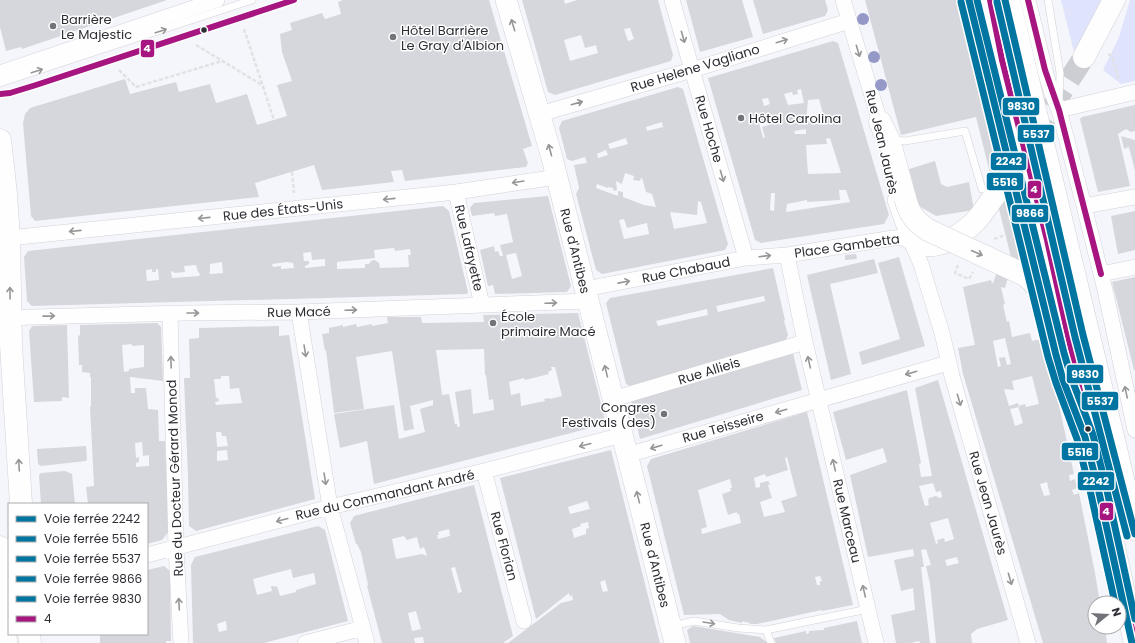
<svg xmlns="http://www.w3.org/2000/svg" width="1135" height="643" font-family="Poppins,sans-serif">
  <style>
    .green { fill: #dfe4fc }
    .building { fill: #d5d7dc; fill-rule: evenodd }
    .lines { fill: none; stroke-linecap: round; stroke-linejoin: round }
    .highway-tunnel { stroke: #cdced3; stroke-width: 22; stroke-dasharray: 22 11; stroke-linecap: butt }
    .lane-casing { stroke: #d2d2d8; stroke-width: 8 }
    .street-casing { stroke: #d2d2d8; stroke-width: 16 }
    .secondary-casing { stroke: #d2d2d8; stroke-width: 22 }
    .primary-casing { stroke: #d2d2d8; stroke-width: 23 }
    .highway-casing { stroke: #d2d2d8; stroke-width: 23 }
    .path { stroke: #e1e2e3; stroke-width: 2.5; stroke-dasharray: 4 2; stroke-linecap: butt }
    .lane { stroke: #fefefe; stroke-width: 7 }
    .street { stroke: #fefefe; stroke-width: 15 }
    .secondary { stroke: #fefefe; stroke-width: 21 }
    .primary { stroke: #fefefe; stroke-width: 22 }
    .highway { stroke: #fefefe; stroke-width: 22 }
    .highway-bridge-casing { stroke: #d2d2d8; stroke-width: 23; stroke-linecap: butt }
    .highway-bridge { stroke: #fefefe; stroke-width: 22 }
    .bus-1-casing { stroke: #fff; stroke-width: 9 }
    .bus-1 { stroke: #a61580; stroke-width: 6 }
    .rail-1-casing { stroke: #fff; stroke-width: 10 }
    .rail-2-casing { stroke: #fff; stroke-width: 10 }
    .rail-3-casing { stroke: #fff; stroke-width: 10 }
    .rail-4-casing { stroke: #fff; stroke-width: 10 }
    .rail-5-casing { stroke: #fff; stroke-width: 10 }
    .rail-1 { stroke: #0075a1; stroke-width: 7 }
    .rail-2 { stroke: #0075a1; stroke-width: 7 }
    .rail-3 { stroke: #0075a1; stroke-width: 7 }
    .rail-4 { stroke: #0075a1; stroke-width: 7 }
    .rail-5 { stroke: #0075a1; stroke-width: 7 }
    .tree { fill: #9499c8 }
    .oneway { stroke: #969699 }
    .poi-dot { fill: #73747a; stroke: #fff; stroke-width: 1.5 }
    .bus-dot { fill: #2d2e34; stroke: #fff; stroke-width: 1.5 }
    .labels { text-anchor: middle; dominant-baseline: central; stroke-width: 3; stroke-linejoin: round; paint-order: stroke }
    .poi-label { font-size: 13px; fill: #2d2e34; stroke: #fff; text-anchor: start }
    .street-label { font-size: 13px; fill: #2d2e34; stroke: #fff }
    .line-badge { stroke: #fff; stroke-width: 1.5 }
    .badge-label { font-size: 11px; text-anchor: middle; font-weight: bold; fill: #fff }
  </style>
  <rect width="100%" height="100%" fill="#f5f6fb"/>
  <path class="green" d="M1061,0H1111L1074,52Z
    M1130,0H1135V81L1121,84L1103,70L1119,37Z"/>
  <path class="building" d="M0,0H167L28,47L22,49L21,47L6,51L0,27Z
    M343,0H489L532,146L523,149L528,163L526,167L405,181L402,170L391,171L394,182L322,190L314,165L255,183L259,197L35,221L31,216L23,123L25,114L30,108L125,79L130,94L176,82L179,92L210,84L216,103L247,94L257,125L287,116L277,85L292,81L282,52L280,34L292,30L290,23L322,13L325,19L341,14L338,2Z
    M522,0H564L565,4L577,0H658L673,55L671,61L555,95L548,92ZM630,28L634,39L628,41L624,29ZM581,35L585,48L596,45L598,53L570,61L564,40Z
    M686,0H742L753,37L700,52Z
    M753,0H825L828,10L825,16L763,34Z
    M865,0H1016L1058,299L1012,263L1005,288L1001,287L1005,304L1003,305L1007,322L1009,321L1012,337L1030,333L1032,341L1041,339L1048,355L1074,474L1069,475L1070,481L1075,479L1077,488L1072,490L1074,495L1079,493L1095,573L1100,603H1095V627H1105L1107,643H1043L963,374L958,348L975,345L963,287L991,280L992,283H993L997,272L1012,261L976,117L901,135ZM1005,338L1011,364L1007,365L1005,357L999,358L1001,366L998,367L993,341ZM1032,376L1039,404L1026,407L1025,404L1018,406L1023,423L1015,426L1010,409L1019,407L1018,403L1009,406L1004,389L1014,390L1012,381ZM1047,482L1050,495L1044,496L1040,484Z
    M833,41L838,43L889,215L884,224L761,243L755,240L708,78ZM801,89L804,103L788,105L784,94L792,92L793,95L798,94L797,90ZM768,98L770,104L764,106L762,99ZM819,99L824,118L806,122L808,100ZM768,121L769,125L762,127L765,137L763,138L759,123ZM806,129V134H795L794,131ZM830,138L841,173L808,174L806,145L827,144L826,139ZM839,190H846L850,202L786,212L787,204L807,200V202L840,200ZM771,193H775L774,211L770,210Z
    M678,87L683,89L728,244L725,250L602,274L596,270L576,194L579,188L574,165L587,163L585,157L572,161L567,159L559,128L562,121ZM662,122L663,127L647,131L646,127ZM626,138L628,144L610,149L608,144ZM606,150L608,155L598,158L597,154ZM625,173L634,176L633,180L640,181L641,178H642L646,192L652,194L656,207L644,205L623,197V192L618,191V196L596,188L597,184L608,188V187L613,188L614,191L617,190L616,181L622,184ZM698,201L701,202L707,223L674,229L670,212L697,215ZM624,219L627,228L647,223L649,234L624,239L619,220Z
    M1135,105V131L1131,132L1126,129L1118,134L1130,186L1098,192L1080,119L1082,117Z
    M1121,136L1135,140V171L1129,147L1124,149Z
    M935,161L941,184L947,187L969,182L974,210L936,216L919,206L909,169Z
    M548,196L571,286L567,292L495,294L493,285L488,286L480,250L494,246L495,252L498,251L500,256H503L500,245L513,242L507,214L495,216L494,213L472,216L470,208L474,203ZM516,253L522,276L512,279L506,255Z
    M443,206L449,211L468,292L467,294L32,306L27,301L24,257L28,251ZM394,248L395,251L410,249L411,255H408L409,267L380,268L379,263L375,260L371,261L369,264H365V268L337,269V262L375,258L374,250ZM311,252L312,260L325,259V266L305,268V266L309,264V261H304L303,253ZM222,262L223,273L211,274L209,273L210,271V264ZM287,262L293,263L294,268L281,269V266L273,267L272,264ZM196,265L198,272L200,274L199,276L172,278L171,272L173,271L174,273L185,272L184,266ZM152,269V272H156V269H158L159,280L147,281L146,270Z
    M1135,211V250L1118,254L1111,216Z
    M856,254L857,259L845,260V255Z
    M899,257L925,346L862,365L859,352L900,339L878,263Z
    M874,259L878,273L830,284L851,374L831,380L807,275Z
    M773,268L785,320L784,321L788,335L785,342L735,357L734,355L726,357V359L632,387L626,384L606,303L610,298ZM764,296L765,301L718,312L716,306ZM707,309L708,315L658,326L656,321Z
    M1135,277V370H1134L1112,282Z
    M578,313L606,424L374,484L367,441L340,448L334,414L394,405L399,439L425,432L420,409L433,405V400L410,406L414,429L404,431L392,351L356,357L364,409L334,413L326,350L325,351L322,334L329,333V328L343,325V327L356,324L357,327L372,324V326L388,323L387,317H421L422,323L484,322L483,315ZM484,349L485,375H486L489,400L493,399L494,410L473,414L471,389L455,392L460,426L457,427V424H455L449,394L442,395L436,350ZM551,367H555L562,396L550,399L549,398L544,399L545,401L521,406L520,393L511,395L509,382L524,378L525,380L549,374L548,372L552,370Z
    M157,323L161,327L163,381L130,377L131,393H135V388H146L148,409L158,410L159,441H165L169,531L162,540L147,544V504H88L86,487L94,486L90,407L91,406V377H90V373L82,372V365H79L78,336L80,335V325ZM132,344V346L144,345V367L129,369V371L124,372L122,345ZM142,442L143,456L149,455V466L136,467V463L139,462V457L136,458L135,443Z
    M67,325L69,398L62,397V401L34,402L29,331L32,326Z
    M279,326V336L289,335L315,499L196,531L189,526L188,477L184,378H190L189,339L199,338V328ZM221,376H229L230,389L239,388L242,403L216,405L215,402L219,401L218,398H216L214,379H221ZM216,432H221L222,436H226L228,446L217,447ZM227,450L228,460L217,461V451Z
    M793,353L802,390L640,439L631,401Z
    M938,380L1008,620L977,629L971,634L972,643H936L930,584L926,566L931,565L926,549L921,550L924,567H921L930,643H920L919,641L910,643H896L891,615L915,610L913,588L901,591L894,560L914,556L913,549L868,557L850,475L887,462L883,448L846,460L833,412L907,390L921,463L919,464L921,477L932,476L915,388ZM933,483L936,492L941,491L942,497L939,498L936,496L929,498L928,501L929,505L925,506L919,486ZM948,518L954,539L945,542L944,538L937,540L938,543L936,544L930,523ZM957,557L959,563L947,566L945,560Z
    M807,412L853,605L822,611V610L817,611L757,624H750V623L742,621V623L729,620L720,614L684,615L647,466L651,459ZM787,457L797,496L781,501L785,512L764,517L760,502L772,498L768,485L770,484L768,481L760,483V487L756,488L754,478L765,474L766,477L788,470L785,458ZM730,479L732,488H730L731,491L722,494L728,515L737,512V514H739L741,523L702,534L701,529L707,527L698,490ZM820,576L822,581H820V585H817L815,577Z
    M86,446L87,459L86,461L41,466L38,464L37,449Z
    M611,450L660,643H508L561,603L573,600L572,595L570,597L569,593L536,619L500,478ZM587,501L590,509L570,514L568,507ZM588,522L589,528L586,529V534L574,538L572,529L581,526L580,524ZM605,580L608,591L603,592L600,582Z
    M65,471L72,474L75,504H41L39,475L41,473Z
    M474,485L513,636L503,643H424L423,637L414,638L415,643H382L367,586L368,585L361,552L357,544H356L350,523L354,516ZM449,529L450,536L438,539L437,535H439L438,532ZM404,536L407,540L417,537L420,549L424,547L427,556L422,554L396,559L392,539ZM455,567L462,592L458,593L451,568ZM416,611L421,629L412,631L408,613Z
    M318,526L325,530L348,621L264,643H193L191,565L195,557ZM291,569L293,578L314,573L316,584L296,590V592L280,596L277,586L274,587V586H271L272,591L257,595L253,579ZM226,621L227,630L219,632L217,624Z
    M164,566L170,571L171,641H166V643H100V634H147V570Z
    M857,621L862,643H776L774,638L806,631V634L809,633V631L824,630V628Z
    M693,626L760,637L768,643H690L687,630Z"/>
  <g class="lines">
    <path class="highway-tunnel" d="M998,191L1084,57"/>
    <defs>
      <path id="lane" d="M1048,0L1060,73L1059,100
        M0,83L252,0
        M0,94L10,93L36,85L294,0
        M891,140L905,141L965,131L982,189
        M673,626L694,621L738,628L766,630L868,609
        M766,630L771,643"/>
      <path id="street" d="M672,0L746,258
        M843,0L880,122V132
        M1028,0L1046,74L1051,91L1059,110L1084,206L1105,290L1135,430
        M0,73L217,0
        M1059,110L1135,92
        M540,114L692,70L849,21
        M456,192L482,305
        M895,200L903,223L921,264L942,333L952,376L1028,643
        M1084,206L1135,197
        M9,238L456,192L557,177
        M1101,274L1135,267
        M585,289L746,258L787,255
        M299,312L330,507L367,643
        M170,313L176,548L181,643
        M10,318L33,317L184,313L299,312L588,301
        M613,399L805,342
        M627,455L948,363
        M484,471L524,621
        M147,555L330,507L484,471L622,435
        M305,643L363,628
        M876,643L805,342L787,255L893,238L909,237"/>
      <path id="secondary" d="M506,0L551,154L675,643"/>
      <path id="primary" d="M0,140L6,194L9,238L11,345L21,504
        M0,547L6,643
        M29,634L30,643"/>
      <path id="highway" d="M990,0L1002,60L1047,240L1135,643
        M1009,0L1135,529
        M1084,57L1114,0
        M880,122L889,140L905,198
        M909,237C914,240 919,244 926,245C943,248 969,230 980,216C986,208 992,199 998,191"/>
    </defs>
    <use href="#lane" class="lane-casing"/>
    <use href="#street" class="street-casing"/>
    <use href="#secondary" class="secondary-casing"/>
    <use href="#primary" class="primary-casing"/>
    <use href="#highway" class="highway-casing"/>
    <path class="path" d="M244,29L274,120
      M196,45L262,85
      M1108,54L1112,56L1119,80
      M119,70L136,87L222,61
      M292,172L294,193
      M994,239L1005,235
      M958,265L955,273L969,279L973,272"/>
    <use href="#lane" class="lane"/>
    <use href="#street" class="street"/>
    <use href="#secondary" class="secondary"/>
    <use href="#primary" class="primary"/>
    <use href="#highway" class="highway"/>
    <defs>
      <path id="highway-bridge" d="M905,198C909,213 914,221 928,230L1025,275C1049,292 1052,331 1062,357C1068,371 1074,384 1080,397"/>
    </defs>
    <use href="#highway-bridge" class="highway-bridge-casing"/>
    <use href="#highway-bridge" class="highway-bridge"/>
    <defs>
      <path id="bus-1" d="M990,0L1002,60L1047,240L1135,643
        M1028,0L1045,70L1059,110L1101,274
        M0,94L10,93L36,85L294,0"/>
    </defs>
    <use href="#bus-1" class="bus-1-casing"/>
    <use href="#bus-1" class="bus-1"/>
    <defs>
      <path id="rail-1" d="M969,0L1056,355L1063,380L1085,437L1098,488L1132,643"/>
      <path id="rail-2" d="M961,2L1048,357L1056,383L1077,439L1090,490L1115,603"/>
      <path id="rail-3" d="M1005,0L1083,335L1135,534"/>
      <path id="rail-4" d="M977,0L1064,353L1071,377L1093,435L1106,486L1135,619"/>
      <path id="rail-5" d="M997,2L1075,337L1127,536"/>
    </defs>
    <use href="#rail-1" class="rail-1-casing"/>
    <use href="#rail-2" class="rail-2-casing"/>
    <use href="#rail-3" class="rail-3-casing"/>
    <use href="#rail-4" class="rail-4-casing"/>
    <use href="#rail-5" class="rail-5-casing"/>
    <use href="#rail-1" class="rail-1"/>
    <use href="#rail-2" class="rail-2"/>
    <use href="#rail-3" class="rail-3"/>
    <use href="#rail-4" class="rail-4"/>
    <use href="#rail-5" class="rail-5"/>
  </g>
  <g class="tree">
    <circle cx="863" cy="19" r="6"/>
    <circle cx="874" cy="57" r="6"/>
    <circle cx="881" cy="85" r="6"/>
  </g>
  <defs><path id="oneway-shaft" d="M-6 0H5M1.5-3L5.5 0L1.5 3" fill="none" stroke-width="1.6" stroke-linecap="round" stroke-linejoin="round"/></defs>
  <g class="oneway">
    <use href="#oneway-shaft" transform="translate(513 25) rotate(-107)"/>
    <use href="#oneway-shaft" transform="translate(161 31) rotate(-18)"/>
    <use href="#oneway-shaft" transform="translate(683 37) rotate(74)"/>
    <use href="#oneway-shaft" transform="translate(782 41) rotate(-17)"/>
    <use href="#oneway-shaft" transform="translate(858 51) rotate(73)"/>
    <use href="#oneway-shaft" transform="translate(37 71) rotate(-18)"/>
    <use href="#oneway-shaft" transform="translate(577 103) rotate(-16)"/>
    <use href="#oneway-shaft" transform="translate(550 150) rotate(-105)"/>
    <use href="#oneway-shaft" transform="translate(722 176) rotate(74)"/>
    <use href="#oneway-shaft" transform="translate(518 182) rotate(171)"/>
    <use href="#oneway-shaft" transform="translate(389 199) rotate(174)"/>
    <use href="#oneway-shaft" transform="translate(204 218) rotate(174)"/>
    <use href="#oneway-shaft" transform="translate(75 231) rotate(174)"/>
    <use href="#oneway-shaft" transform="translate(977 253) rotate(24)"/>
    <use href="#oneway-shaft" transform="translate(765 256) rotate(-7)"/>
    <use href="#oneway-shaft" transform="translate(624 282) rotate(-11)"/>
    <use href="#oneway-shaft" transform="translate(10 293) rotate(-91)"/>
    <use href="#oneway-shaft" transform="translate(551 303) rotate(-2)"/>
    <use href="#oneway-shaft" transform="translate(351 310) rotate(-2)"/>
    <use href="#oneway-shaft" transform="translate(193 313)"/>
    <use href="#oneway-shaft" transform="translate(49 316) rotate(-1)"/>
    <use href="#oneway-shaft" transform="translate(305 351) rotate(81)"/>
    <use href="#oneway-shaft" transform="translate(171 362) rotate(-92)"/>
    <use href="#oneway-shaft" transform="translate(809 362) rotate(-103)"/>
    <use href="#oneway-shaft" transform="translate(606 371) rotate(-104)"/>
    <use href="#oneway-shaft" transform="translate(911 373) rotate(164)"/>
    <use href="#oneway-shaft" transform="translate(1126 392) rotate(-102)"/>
    <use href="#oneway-shaft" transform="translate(959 400) rotate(74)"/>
    <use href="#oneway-shaft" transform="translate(781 411) rotate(164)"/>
    <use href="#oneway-shaft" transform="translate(585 445) rotate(165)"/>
    <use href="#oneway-shaft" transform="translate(656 447) rotate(164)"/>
    <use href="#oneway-shaft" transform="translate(19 465) rotate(-93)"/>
    <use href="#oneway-shaft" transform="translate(834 465) rotate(-103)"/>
    <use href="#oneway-shaft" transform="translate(325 479) rotate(81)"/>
    <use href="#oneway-shaft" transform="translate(638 497) rotate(-104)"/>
    <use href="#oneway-shaft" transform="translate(282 520) rotate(165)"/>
    <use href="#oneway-shaft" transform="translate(1010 579) rotate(74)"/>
    <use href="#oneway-shaft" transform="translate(864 591) rotate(-103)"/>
    <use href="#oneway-shaft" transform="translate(179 604) rotate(-93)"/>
    <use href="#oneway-shaft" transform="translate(709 623) rotate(9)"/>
  </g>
  <g class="poi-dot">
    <circle cx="53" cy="26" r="4"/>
    <circle cx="393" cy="37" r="4"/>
    <circle cx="741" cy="118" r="4"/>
    <circle cx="493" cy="323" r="4"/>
    <circle cx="664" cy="414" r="4"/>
  </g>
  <g class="bus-dot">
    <circle cx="204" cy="30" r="3.5"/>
    <circle cx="1088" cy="429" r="3.5"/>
  </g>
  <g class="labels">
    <g class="poi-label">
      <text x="61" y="19">Barrière<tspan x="61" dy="15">Le Majestic</tspan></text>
      <text x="401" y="30">Hôtel Barrière<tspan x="401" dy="15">Le Gray d'Albion</tspan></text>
      <text x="749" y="118">Hôtel Carolina</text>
      <text x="501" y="316">École<tspan x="501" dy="15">primaire Macé</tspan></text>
      <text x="656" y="407" text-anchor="end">Congres<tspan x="656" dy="15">Festivals (des)</tspan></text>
    </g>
    <g class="street-label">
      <text transform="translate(695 68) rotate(-17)">Rue Helene Vagliano</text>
      <text transform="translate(709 129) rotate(74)">Rue Hoche</text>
      <text transform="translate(882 142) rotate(77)">Rue Jean Jaurès</text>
      <text transform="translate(283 210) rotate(-6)">Rue des États-Unis</text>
      <text transform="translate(847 246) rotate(-8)">Place Gambetta</text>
      <text transform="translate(469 248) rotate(77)">Rue Lafayette</text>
      <text transform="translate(575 251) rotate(76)">Rue d'Antibes</text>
      <text transform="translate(686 270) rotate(-11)">Rue Chabaud</text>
      <text transform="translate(299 312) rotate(-1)">Rue Macé</text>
      <text transform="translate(709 371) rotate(-17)">Rue Allieis</text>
      <text transform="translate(723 427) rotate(-16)">Rue Teisseire</text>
      <text transform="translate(175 478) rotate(-92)">Rue du Docteur Gérard Monod</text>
      <text transform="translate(385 495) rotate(-13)">Rue du Commandant André</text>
      <text transform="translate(988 503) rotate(74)">Rue Jean Jaurès</text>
      <text transform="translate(847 521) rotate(77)">Rue Marceau</text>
      <text transform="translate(504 546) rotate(75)">Rue Florian</text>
      <text transform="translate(655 565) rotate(76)">Rue d'Antibes</text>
    </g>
  </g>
  <g class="line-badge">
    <rect x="140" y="39" width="15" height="19" rx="4" fill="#a61580"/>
    <rect x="1002" y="97" width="38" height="19" rx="4" fill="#0075a1"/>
    <rect x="1017" y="124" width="38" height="19" rx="4" fill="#0075a1"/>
    <rect x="990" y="152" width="37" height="19" rx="4" fill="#0075a1"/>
    <rect x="986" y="172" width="38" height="19" rx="4" fill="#0075a1"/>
    <rect x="1027" y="180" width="15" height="19" rx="4" fill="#a61580"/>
    <rect x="1011" y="204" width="38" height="19" rx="4" fill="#0075a1"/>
    <rect x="1066" y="364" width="38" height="20" rx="4" fill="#0075a1"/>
    <rect x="1081" y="391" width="38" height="20" rx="4" fill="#0075a1"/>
    <rect x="1061" y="442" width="38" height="19" rx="4" fill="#0075a1"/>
    <rect x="1077" y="471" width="38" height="20" rx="4" fill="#0075a1"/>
    <rect x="1099" y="502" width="15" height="19" rx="4" fill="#a61580"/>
  </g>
  <g class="badge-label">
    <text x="147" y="52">4</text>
    <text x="1021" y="110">9830</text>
    <text x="1036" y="138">5537</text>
    <text x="1009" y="165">2242</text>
    <text x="1005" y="186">5516</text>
    <text x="1034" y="193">4</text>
    <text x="1030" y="217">9866</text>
    <text x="1085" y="378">9830</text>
    <text x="1100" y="405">5537</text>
    <text x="1080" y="456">5516</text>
    <text x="1096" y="485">2242</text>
    <text x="1106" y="515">4</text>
  </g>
  <rect x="8" y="503" width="140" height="132" fill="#ffffff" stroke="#ababae"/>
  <rect x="16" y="516" width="20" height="6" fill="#0075a1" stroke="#ababae"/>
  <text x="44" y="523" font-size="12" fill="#2d2e34">Voie ferrée 2242</text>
  <rect x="16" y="536" width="20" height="6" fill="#0075a1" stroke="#ababae"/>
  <text x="44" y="543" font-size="12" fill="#2d2e34">Voie ferrée 5516</text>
  <rect x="16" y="556" width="20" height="6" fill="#0075a1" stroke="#ababae"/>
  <text x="44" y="563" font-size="12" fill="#2d2e34">Voie ferrée 5537</text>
  <rect x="16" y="576" width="20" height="6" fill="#0075a1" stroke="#ababae"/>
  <text x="44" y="583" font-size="12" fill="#2d2e34">Voie ferrée 9866</text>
  <rect x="16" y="596" width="20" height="6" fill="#0075a1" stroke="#ababae"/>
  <text x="44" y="603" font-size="12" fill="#2d2e34">Voie ferrée 9830</text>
  <rect x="16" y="616" width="20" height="6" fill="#a61580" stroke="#ababae"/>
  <text x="44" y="623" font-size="12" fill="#2d2e34">4</text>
  <g transform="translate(1107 615) rotate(72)"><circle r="19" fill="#ffffff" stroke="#ababae"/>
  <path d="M0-3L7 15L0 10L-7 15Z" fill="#73747a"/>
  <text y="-6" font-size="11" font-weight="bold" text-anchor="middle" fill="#2d2e34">N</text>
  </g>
</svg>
